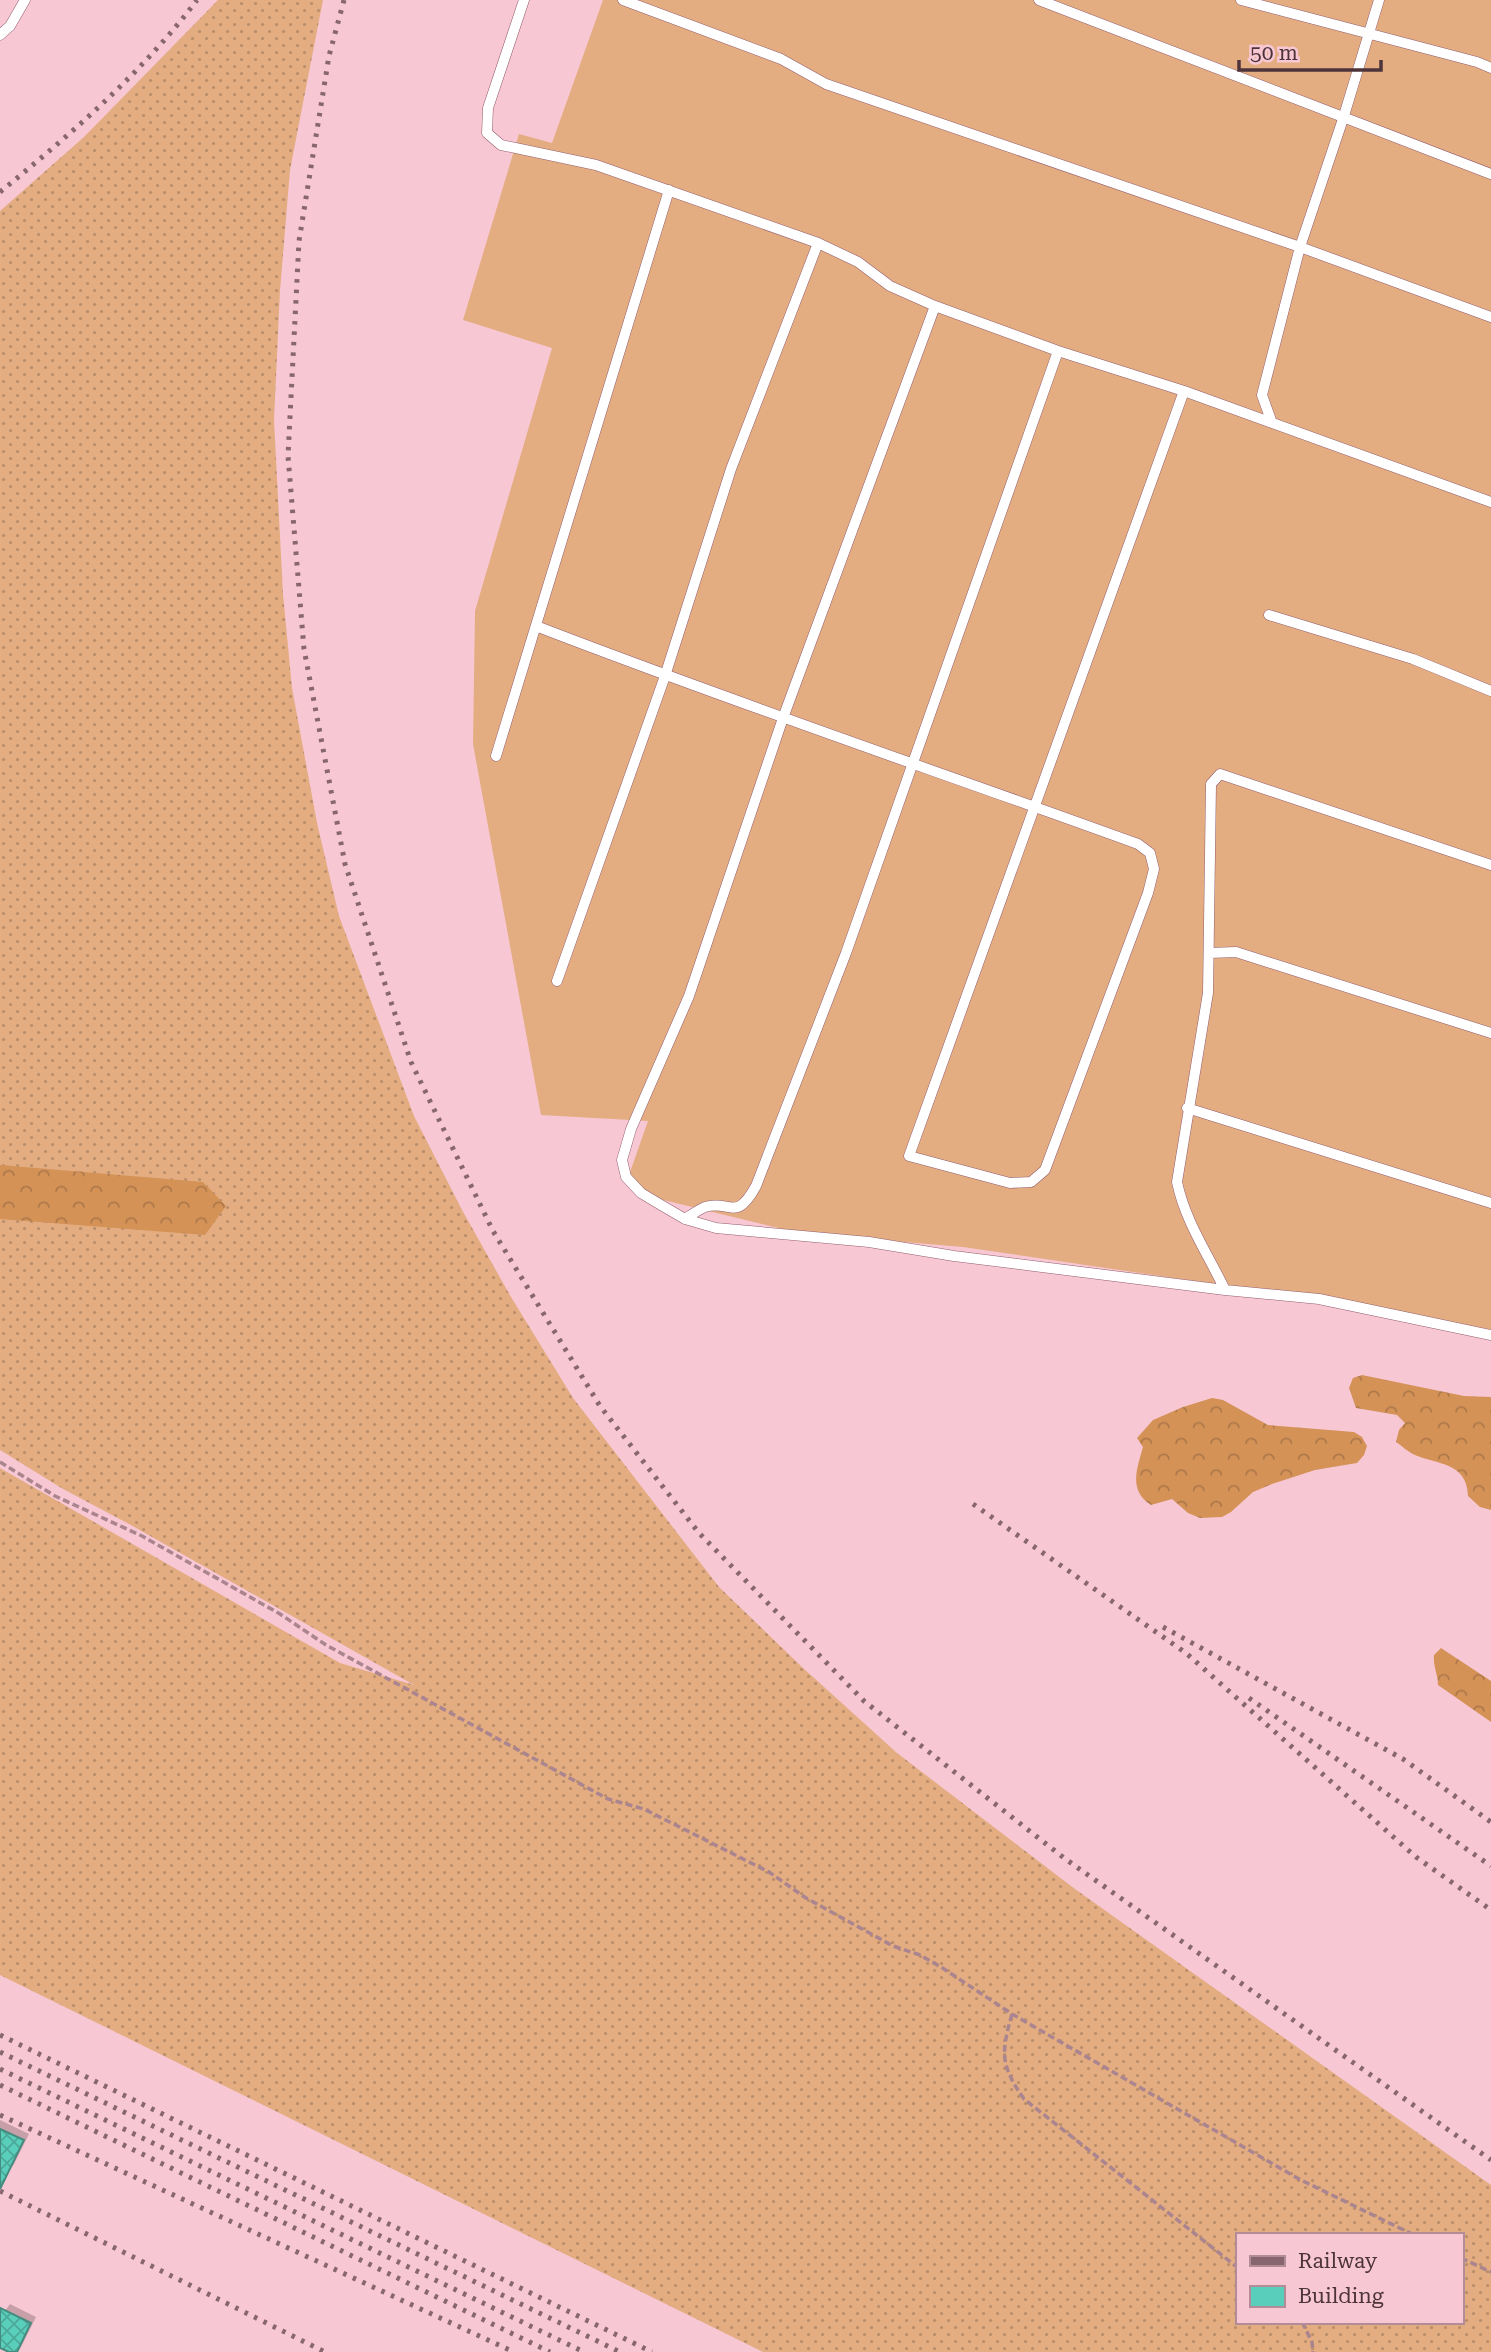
<svg xmlns="http://www.w3.org/2000/svg" width="1491" height="2352" font-family="'Roboto Serif',serif">
  <style>
    .grass { fill: url(#grass-dots); fill-rule: evenodd }
    .forest { fill: url(#forest-crowns) }
    .garden { fill: #e3ad81 }
    .shadow { fill: #0003 }
    .building { fill: url(#building-cross-hatch); stroke: #458b7f; stroke-width: 2 }
    .lines { fill: none; stroke-linecap: round; stroke-linejoin: round }
    .lane-casing { stroke: #935d6d; stroke-width: 11 }
    .path { stroke: #aa848e; stroke-width: 3.5; stroke-dasharray: 7 3.5; stroke-linecap: butt }
    .lane { stroke: #fff; stroke-width: 10 }
    .rail { stroke: #87666f; stroke-width: 5; stroke-dasharray: 3.5 7; stroke-linecap: butt }
  </style>
  <defs>
    <pattern id="grass-dots" width="8" height="8" patternUnits="userSpaceOnUse" patternTransform="scale(1.75)"><rect width="8" height="8" fill="#e3ad81"/><path d="M2 2h.1M6 6h.1" fill="none" stroke="#ba8e6b" stroke-width="1.8" stroke-linecap="round"/></pattern>
    <pattern id="forest-crowns" width="20" height="18" patternUnits="userSpaceOnUse" patternTransform="scale(1.75)"><rect width="20" height="18" fill="#d49257"/><path d="M2 6a3 3 0 1 1 6 0M12 15a3 3 0 1 1 6 0" fill="none" stroke="#ae7849"/></pattern>
    <pattern id="building-cross-hatch" width="8" height="8" patternUnits="userSpaceOnUse" patternTransform="scale(1.75)"><rect width="8" height="8" fill="#59cfbb"/><path d="M0 0l8 8M0 8l8-8" fill="none" stroke="#4ca999"/></pattern>
  </defs>
  <rect width="100%" height="100%" fill="#f8c7d4"/>
  <path class="grass" d="M218,0H323L290,170L280,291L274,420L283,594L292,688L317,823L339,916L414,1116L462,1210L511,1297L573,1398L719,1587L802,1667L897,1753L1075,1889L1491,2185V2352H763L0,1975V1468L340,1663L414,1685L129,1524L63,1489L0,1450V211L84,137ZM1237,2235H1461V2322H1237Z"/>
  <path class="forest" d="M0,1165L203,1182L226,1206L205,1235L0,1219Z
    M1362,1375L1464,1396L1491,1397V1510L1480,1507L1468,1496C1467,1462 1438,1465 1415,1455C1408,1452 1402,1446 1396,1442L1399,1430L1405,1423L1397,1415L1356,1408L1349,1388L1353,1378Z
    M1212,1398L1223,1400L1268,1425L1354,1432L1362,1437L1367,1446L1364,1455L1357,1463L1315,1470L1272,1484L1253,1492L1231,1512L1222,1517L1200,1518L1188,1513L1172,1499L1151,1505C1128,1490 1137,1469 1143,1447L1137,1438L1153,1420L1183,1407Z
    M1441,1648L1491,1681V1722L1438,1685C1438,1674 1433,1667 1434,1655Z"/>
  <path class="garden" d="M603,0H1491V1333L1228,1286L963,1247L799,1233L647,1196L629,1175L648,1121L541,1115L473,744L475,611L552,348L463,320L519,134L552,143Z"/>
  <path class="shadow" d="M0,2120L29,2134L14,2164L8,2171L0,2167Z
    M10,2304L36,2317L21,2347L16,2352L0,2346V2318Z"/>
  <path class="building" d="M0,2129L24,2140L0,2189Z
    M0,2308L31,2323L17,2352H9L0,2348Z"/>
  <g class="lines">
    <defs>
      <path id="lane" d="M524,0L488,108L487,133L501,145L596,165L818,243L858,262L890,286L935,306L1058,351L1184,391L1491,502
        M623,0L781,59L826,84L1300,247L1491,317
        M1039,0L1491,174
        M1241,0L1477,62L1491,68
        M0,35L10,26L25,0
        M935,306L783,718L689,996L631,1129L622,1160L626,1177L641,1193L661,1205L685,1219L716,1228L869,1242L954,1256L1225,1290L1319,1299L1491,1335
        M1272,423L1262,395L1300,247L1343,119L1379,0
        M1269,615L1413,659L1491,691
        M536,626C735,703 937,771 1138,844L1150,853L1154,869L1148,893L1045,1170L1031,1182L1010,1183L909,1156L1184,391
        M496,756L669,190
        M1209,953L1236,952L1491,1033
        M557,981L665,676L731,469L818,243
        M1187,1108L1491,1203
        M685,1219C691,1215 698,1210 705,1207C730,1199 735,1224 756,1186L846,953L1058,351
        M1225,1290C1208,1254 1185,1221 1177,1182L1208,993L1211,784L1220,774L1491,865"/>
    </defs>
    <use href="#lane" class="lane-casing"/>
    <path class="path" d="M0,1462L55,1496L142,1536L280,1614L326,1645L608,1799L644,1809L769,1872L806,1898L893,1946L920,1955L941,1967L1012,2014L1301,2180L1414,2235
      M1012,2014C1001,2053 1000,2065 1024,2099L1237,2267
      M1461,2258L1491,2272
      M1302,2322L1312,2342L1313,2352"/>
    <use href="#lane" class="lane"/>
    <path class="rail" d="M344,0L329,56L299,241L288,456L304,649L345,864L411,1062L493,1231L600,1406L699,1533L864,1701L1064,1858L1491,2160
      M0,192C71,134 142,73 197,0
      M973,1504L1186,1653L1416,1857L1491,1910
      M1163,1627L1403,1759L1491,1822
      M1249,1698L1491,1866
      M0,2035L652,2352
      M0,2052L620,2352
      M0,2069L584,2352
      M0,2085L550,2352
      M0,2115L514,2352
      M0,2191L325,2352"/>
  </g>
  <rect x="1236" y="2233" width="228" height="91" fill="#f8c7d4" stroke="#b48c97" stroke-width="2"/>
  <rect x="1250" y="2256" width="35" height="10" fill="#87666f" stroke="#b48c97" stroke-width="2"/>
  <text x="1298" y="2268" font-size="21" fill="#4d343b">Railway</text>
  <rect x="1250" y="2286" width="35" height="21" fill="#59cfbb" stroke="#b48c97" stroke-width="2"/>
  <text x="1298" y="2303" font-size="21" fill="#4d343b">Building</text>
  <path d="M1239 60v10h142v-10" fill="none" stroke="#4d343b" stroke-width="3.5"/>
  <text x="1250" y="60" font-size="21" fill="#4d343b" stroke="#f8c7d4" stroke-width="5" paint-order="stroke">50 m</text>
</svg>
